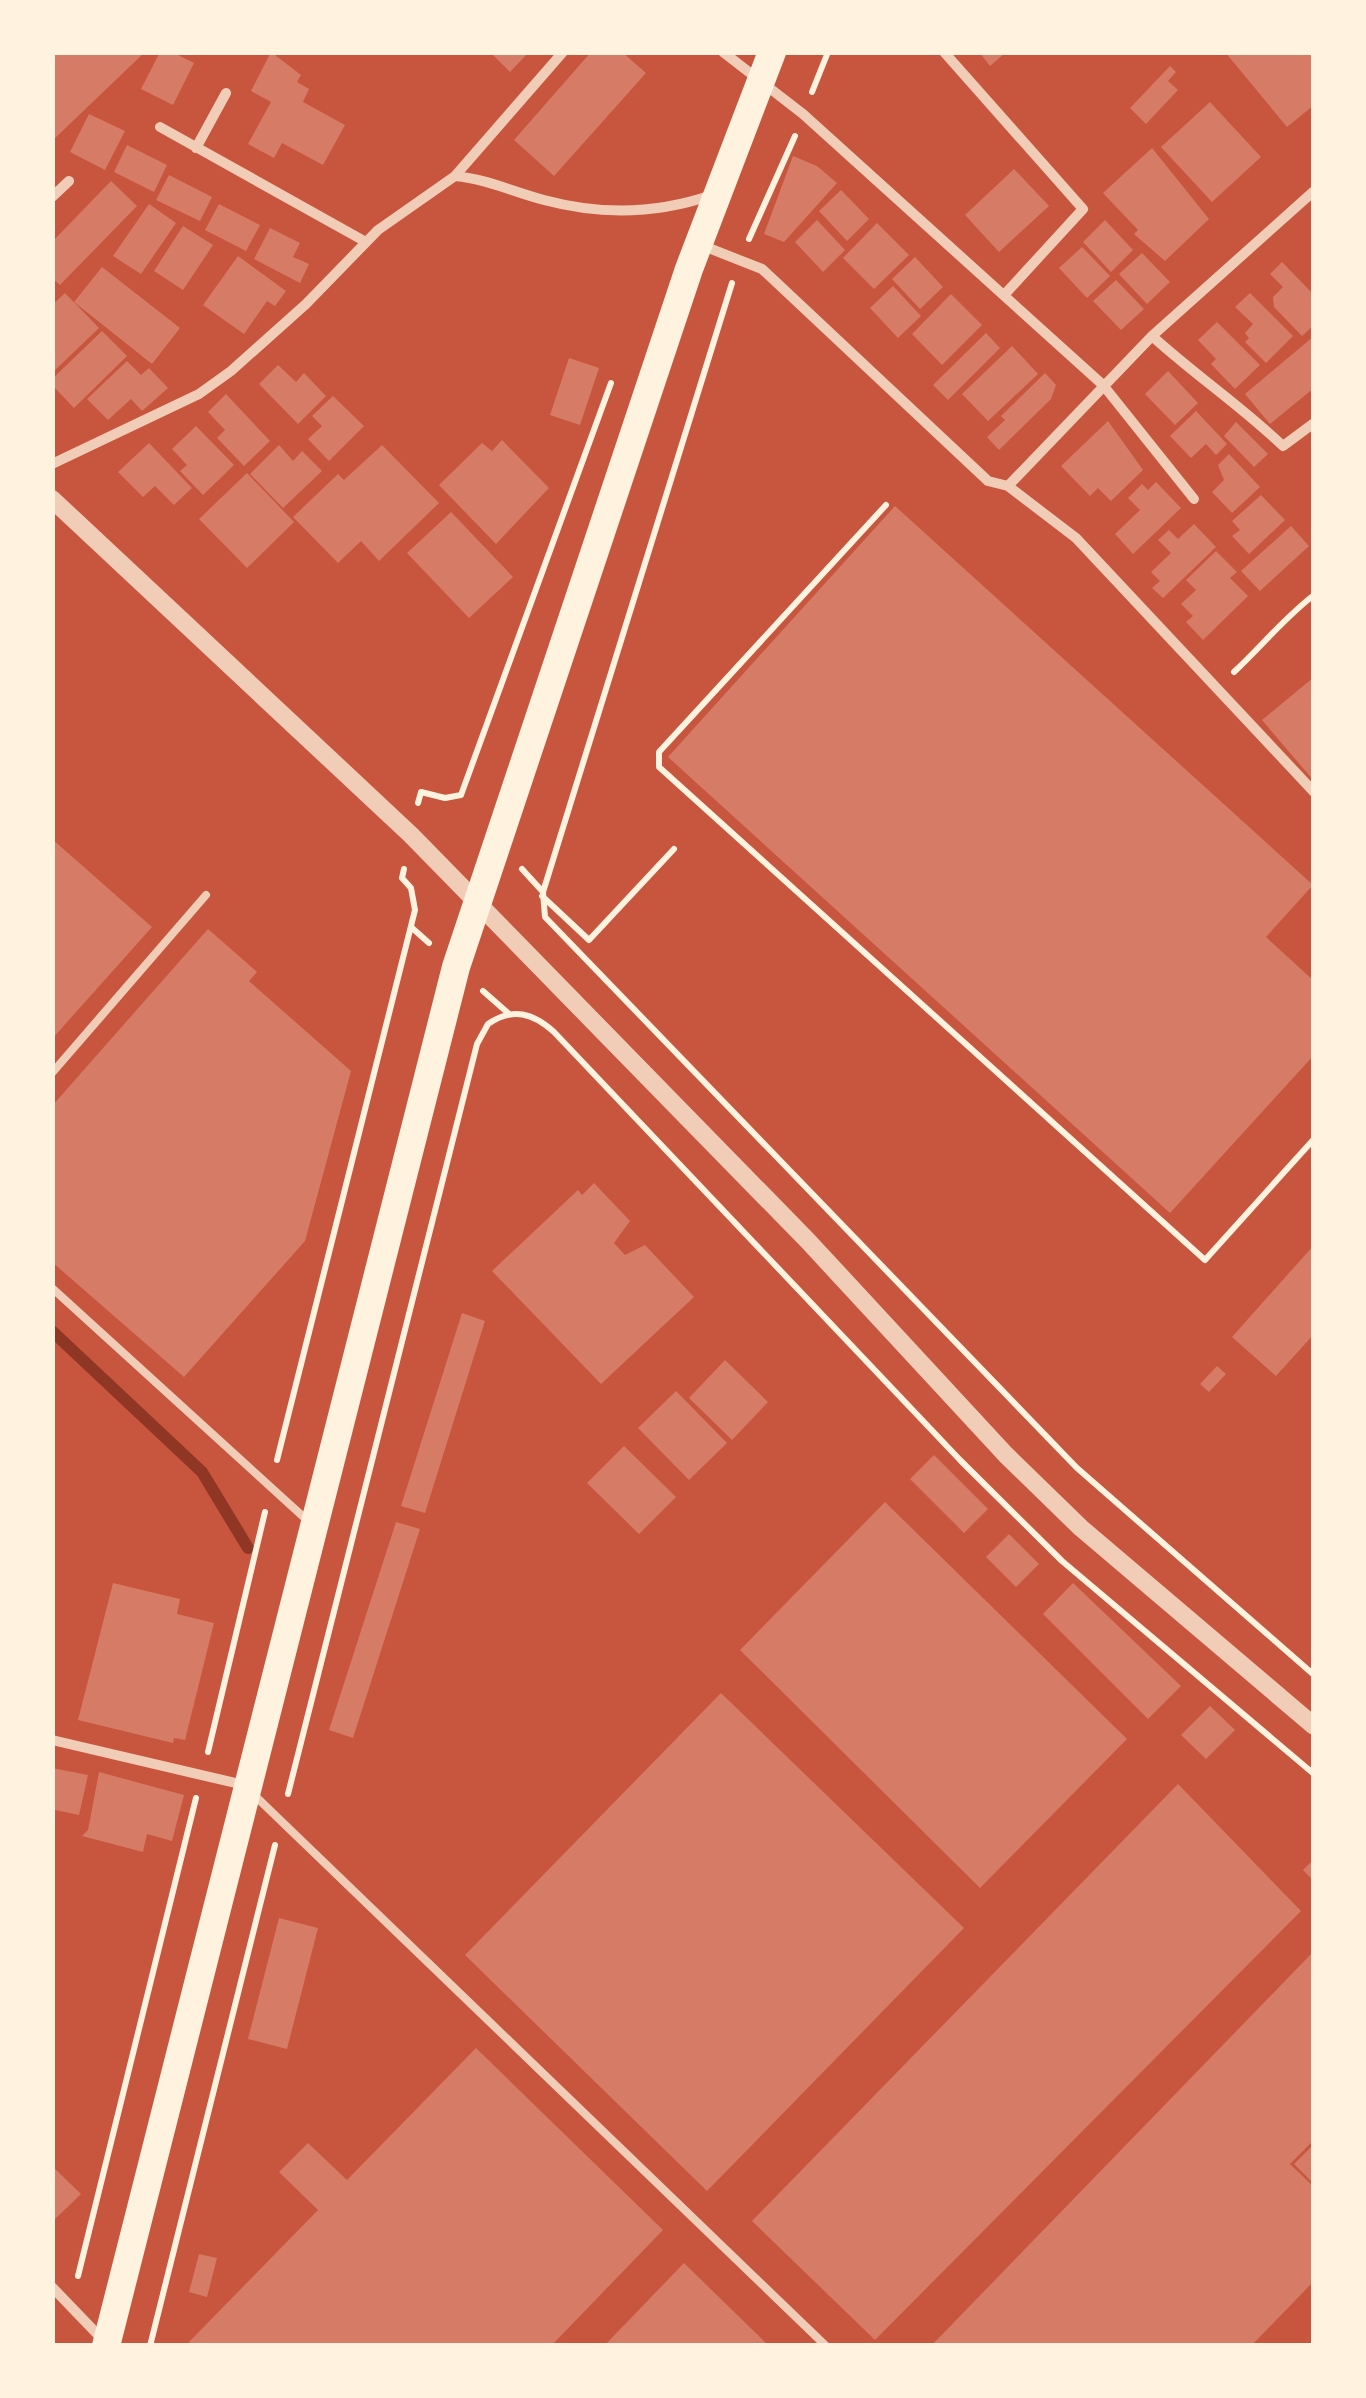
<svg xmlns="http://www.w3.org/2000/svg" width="1366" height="2398" font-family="'Roboto Condensed',sans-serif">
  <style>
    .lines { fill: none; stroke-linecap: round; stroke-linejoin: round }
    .stream { stroke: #8f3625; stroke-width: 12 }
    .building { fill: #d67c66 }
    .path { stroke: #fff3e0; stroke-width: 6 }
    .service { stroke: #f1ccb7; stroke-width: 8 }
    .minor { stroke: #f1ccb7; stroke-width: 10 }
    .tertiary { stroke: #f1ccb7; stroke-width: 18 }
    .trunk { stroke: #fff3e0; stroke-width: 28 }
  </style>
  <rect width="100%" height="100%" fill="#c8553d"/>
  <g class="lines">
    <path class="stream" d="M52,1331L202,1472L248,1548"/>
  </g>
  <path class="building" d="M52,52H145L52,141Z
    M160,52H172L194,63L173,105L141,89Z
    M271,52L301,75L297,82L309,89L303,102L345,125L323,165L282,143L274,158L248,144L271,102L251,91Z
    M490,52H529L510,72Z
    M591,52H622L646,73L554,176L514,140Z
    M979,52H1006L990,66Z
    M1225,52H1314V105L1287,127Z
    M1170,66L1176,72L1168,81L1178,90L1146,124L1130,108Z
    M1210,102L1261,157L1212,202L1161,147Z
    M89,114L125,131L105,170L70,152Z
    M127,145L167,165L154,192L114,172Z
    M1152,148L1209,219L1165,261L1134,234L1138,230L1103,193Z
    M793,156L817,166L837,183L784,242L764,234Z
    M1014,169L1049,206L999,252L965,215Z
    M169,175L212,197L200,221L156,200Z
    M111,181L137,206L60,285L52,278V242Z
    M841,190L869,219L847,241L819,211Z
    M149,204L176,223L141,274L113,256Z
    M219,204L260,225L246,251L205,230Z
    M817,220L845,250L823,272L795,242Z
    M1105,220L1133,250L1111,272L1083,242Z
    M877,223L909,255L874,289L843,258Z
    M183,226L213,245L183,290L154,271Z
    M270,228L300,243L293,257L309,264L300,283L254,259Z
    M1082,247L1110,276L1087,298L1059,268Z
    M1142,253L1170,282L1147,304L1119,274Z
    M238,256L286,291L275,306L267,301L244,334L203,305Z
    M915,257L943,287L920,309L892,279Z
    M1282,262L1314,295V325L1302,336L1274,307L1273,297L1283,287L1270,274Z
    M102,267L180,328L152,364L74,302Z
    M1116,280L1144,309L1121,330L1093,301Z
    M893,286L921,316L898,338L870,308Z
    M65,293L99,328L52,373V305Z
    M1250,293L1293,336L1266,363L1245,342L1249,338L1245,333L1253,324L1235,307Z
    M951,294L982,325L942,365L912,334Z
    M1217,322L1260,365L1235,389L1211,364L1216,359L1198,340Z
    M102,331L127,356L74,408L52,385V379Z
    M986,333L1000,348L948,400L933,385Z
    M1314,336V388L1270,424L1245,394Z
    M1012,346L1038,374L988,421L962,394Z
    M569,358L599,368L580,425L550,415Z
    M127,361L141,375L149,368L168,388L142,411L131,399L108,420L87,399Z
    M278,365L296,382L304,373L326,396L298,424L259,384Z
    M1168,371L1198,403L1175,425L1145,394Z
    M1045,373L1056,385L1051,399L999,450L987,437L1005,420L1001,416Z
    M226,394L270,441L244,466L217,438L225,430L208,412Z
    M333,396L364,426L329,461L308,439L322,426L312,416Z
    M1196,411L1227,444L1216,455L1206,444L1191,458L1170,436Z
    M1108,421L1143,470L1111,501L1098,488L1090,496L1061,466Z
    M1236,422L1268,454L1254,467L1224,436Z
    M196,426L234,465L203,495L180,471L187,465L172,449Z
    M502,440L549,488L496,544L439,485L482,443L492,451Z
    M149,443L192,488L174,505L155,486L143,497L118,472Z
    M279,445L293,461L302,451L322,471L283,508L250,474Z
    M382,445L439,503L379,561L361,541L338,563L293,517L338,474L344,480Z
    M1229,454L1260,487L1232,513L1212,492L1224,480L1218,465Z
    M247,473L294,522L247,568L199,519Z
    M1156,482L1181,508L1133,554L1115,534L1140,510L1128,498L1142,484L1148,490Z
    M1261,495L1285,520L1249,554L1232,536L1240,530L1232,521Z
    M895,506L1313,885L1266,937L1314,981V1055L1170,1213L668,757Z
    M451,512L513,577L469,618L407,553Z
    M1194,524L1216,547L1163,598L1152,588L1160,581L1151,572L1171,553L1158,540L1169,530L1178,539Z
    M1291,526L1309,546L1260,591L1241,571Z
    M1216,551L1237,572L1230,578L1248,596L1203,640L1186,622L1193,616L1181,604L1196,590L1186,580Z
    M1314,677V781L1262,720Z
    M52,839L152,927L52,1039Z
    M208,929L257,972L249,981L351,1071L305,1241L184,1377L52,1262V1106Z
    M594,1183L630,1221L614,1243L625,1255L645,1245L694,1297L601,1384L492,1271L578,1190L582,1195Z
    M1314,1245V1334L1276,1376L1232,1337Z
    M462,1313L485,1321L425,1513L401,1506Z
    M725,1360L768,1402L732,1440L689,1398Z
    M1217,1366L1226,1374L1209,1392L1200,1384Z
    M676,1391L727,1443L689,1480L638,1428Z
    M624,1446L676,1497L639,1534L587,1483Z
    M934,1455L988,1509L964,1533L910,1479Z
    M885,1502L1127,1739L980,1888L740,1650Z
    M396,1522L420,1529L353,1738L329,1730Z
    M1009,1534L1039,1564L1016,1587L986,1557Z
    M113,1583L180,1599L177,1614L214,1623L185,1740L174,1738L173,1743L78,1720Z
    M1073,1583L1181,1686L1148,1719L1043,1614Z
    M721,1693L964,1928L707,2191L465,1955Z
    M1210,1706L1235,1730L1206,1759L1181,1735Z
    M52,1768L88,1775L79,1815L55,1810Z
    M99,1772L184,1795L172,1841L147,1834L143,1852L82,1836L88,1830Z
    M1178,1784L1301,1911L875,2340L752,2221Z
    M1314,1859V1881L1303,1870Z
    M279,1918L318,1928L287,2049L248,2039Z
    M1314,1951V2140L1290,2164L1314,2187V2281L1251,2346H931Z
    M476,2048L663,2230L551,2346H193L189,2342L318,2210L279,2172L308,2143L347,2180Z
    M1314,2144V2184L1294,2164Z
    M52,2166L81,2194L52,2222Z
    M199,2254L217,2258L207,2297L189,2292Z
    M684,2263L769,2346H604Z"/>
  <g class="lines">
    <path class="path" d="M812,92L828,52
      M749,239L795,136
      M732,283L543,892L545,917L1077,1468L1314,1675
      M886,505L659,752V767L1205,1260L1314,1139
      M1234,672C1262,646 1283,619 1314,595
      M461,795L611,383
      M418,803L421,792L445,798L461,795
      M522,869L543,892
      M542,896L589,940L674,849
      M411,927L429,943
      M483,991L508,1013
      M277,1460L415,910L411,888L402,878L404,869
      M208,1752L265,1512
      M288,1794L477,1044L488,1024C513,1007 533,1013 554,1032L961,1461L1062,1561L1314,1774
      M78,2276L196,1798
      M150,2346L275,1845"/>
    <path class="service" d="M52,1073L206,895
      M52,1288L308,1521
      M251,1792L826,2346"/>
    <path class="minor" d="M723,52L803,114L1103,385L1194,499
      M944,52L1083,209L1005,294
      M160,127L366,242
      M196,148L226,93
      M455,176C486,179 514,192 544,200C600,215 657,214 712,195
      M52,197L69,181
      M701,245L762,269L988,481L1008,486L1076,538L1314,792
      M1152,336C1195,375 1241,406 1283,446L1314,423
      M52,464L199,394L231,371L306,304L378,230L455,176L563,52
      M1008,486L1152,336L1314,191
      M52,1740L244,1785
      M52,2287L102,2339"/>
    <path class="tertiary" d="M52,499L411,835L808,1241L1006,1455L1081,1528L1314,1726"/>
    <path class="trunk" d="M106,2346L456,967L689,269L772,52"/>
  </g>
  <rect width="1366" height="2398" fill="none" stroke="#fff3e0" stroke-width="110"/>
</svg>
